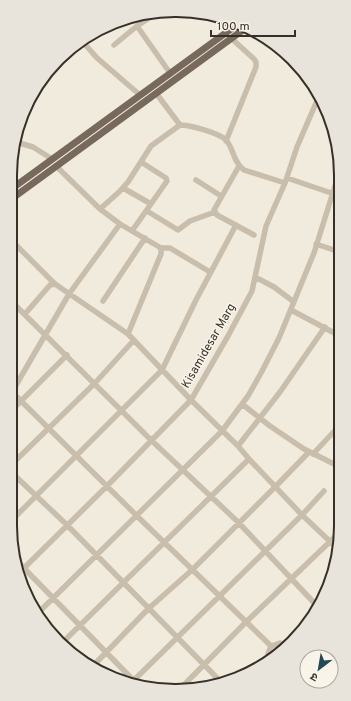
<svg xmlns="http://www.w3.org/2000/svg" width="351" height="701" font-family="Overpass,'Noto Sans Devanagari',sans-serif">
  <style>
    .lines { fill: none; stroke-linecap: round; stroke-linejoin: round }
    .minor { stroke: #c9bdab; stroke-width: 5.5 }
    .major { stroke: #77695c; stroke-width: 7 }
    .labels { text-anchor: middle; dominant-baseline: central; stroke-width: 3; stroke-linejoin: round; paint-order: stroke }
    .street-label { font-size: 12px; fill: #373029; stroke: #f9f4ea }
    .rim { fill: none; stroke: #373029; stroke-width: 2 }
  </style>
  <rect width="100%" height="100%" fill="#f1ebde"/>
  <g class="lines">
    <path class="minor" d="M137,26L170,73
      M83,42L97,58L140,95
      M114,45L137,26L155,14
      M156,93L180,125
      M226,141L256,67V62L254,59L231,38
      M16,142L33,147L52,159
      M56,166L100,209L120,224L161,248V254L128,334
      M239,166L214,210L217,215L254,235
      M287,178L340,196
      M196,180L221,196
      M123,188L151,204
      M100,209L119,192L128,182L151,146L180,125C190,125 219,133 226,140C234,149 233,162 244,170L285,183
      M147,211L178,230L190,221L215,212
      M132,231L167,181L166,178L141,162
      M10,239L55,284
      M316,244L340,252
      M161,248H170L210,272
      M255,277L274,287L294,302
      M10,300L151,440L238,522L318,607
      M103,301L145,238
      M291,310L340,336
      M25,314L50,285L55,284L128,334L191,400L238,446L249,459L302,515L337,548
      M336,333L340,318
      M10,390L137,516L271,646
      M12,392L69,294L120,224
      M242,404L270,426L304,449L340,467
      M10,412L67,355
      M238,446L280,392L325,327
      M313,454L340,425
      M10,466L95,383L134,340
      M10,471L67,525L221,682
      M10,522L162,370L196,300L236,225
      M15,559L140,687
      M18,574L107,486L191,400L228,336L252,291L266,226L285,183L297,147L319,96
      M37,614L222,431L248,396L261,373L279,338L314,253L340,170
      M62,643L249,459
      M290,644L296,637
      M269,659L268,654L271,646L280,643L287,647
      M92,667L148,609L192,570L276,486L309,452
      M131,683L302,515L324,491
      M180,689L246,622L341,531"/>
    <path class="major" d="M10,190L238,24
      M10,200L247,27"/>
  </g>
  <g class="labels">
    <g class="street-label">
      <text transform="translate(209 346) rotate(-60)">Kisamidesar Marg</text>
    </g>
  </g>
  <path d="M0 0H351V701H0ZM175 17H176A158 158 0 0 1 334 175V526A158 158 0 0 1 176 684H175A158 158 0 0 1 17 526V175A158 158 0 0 1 175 17Z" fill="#e9e4db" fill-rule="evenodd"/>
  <path class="rim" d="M175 17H176A158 158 0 0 1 334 175V526A158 158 0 0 1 176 684H175A158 158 0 0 1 17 526V175A158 158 0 0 1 175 17Z"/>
  <g transform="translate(319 669) rotate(211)"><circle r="19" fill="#f9f4ea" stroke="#aba69d"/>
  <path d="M0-3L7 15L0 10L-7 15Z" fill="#214a56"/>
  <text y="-6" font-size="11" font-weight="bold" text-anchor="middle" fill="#373029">उ</text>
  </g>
  <path d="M211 30v6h84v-6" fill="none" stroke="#373029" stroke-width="2"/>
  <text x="217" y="30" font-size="12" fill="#373029" stroke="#f9f4ea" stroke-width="3" paint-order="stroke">100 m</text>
</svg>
